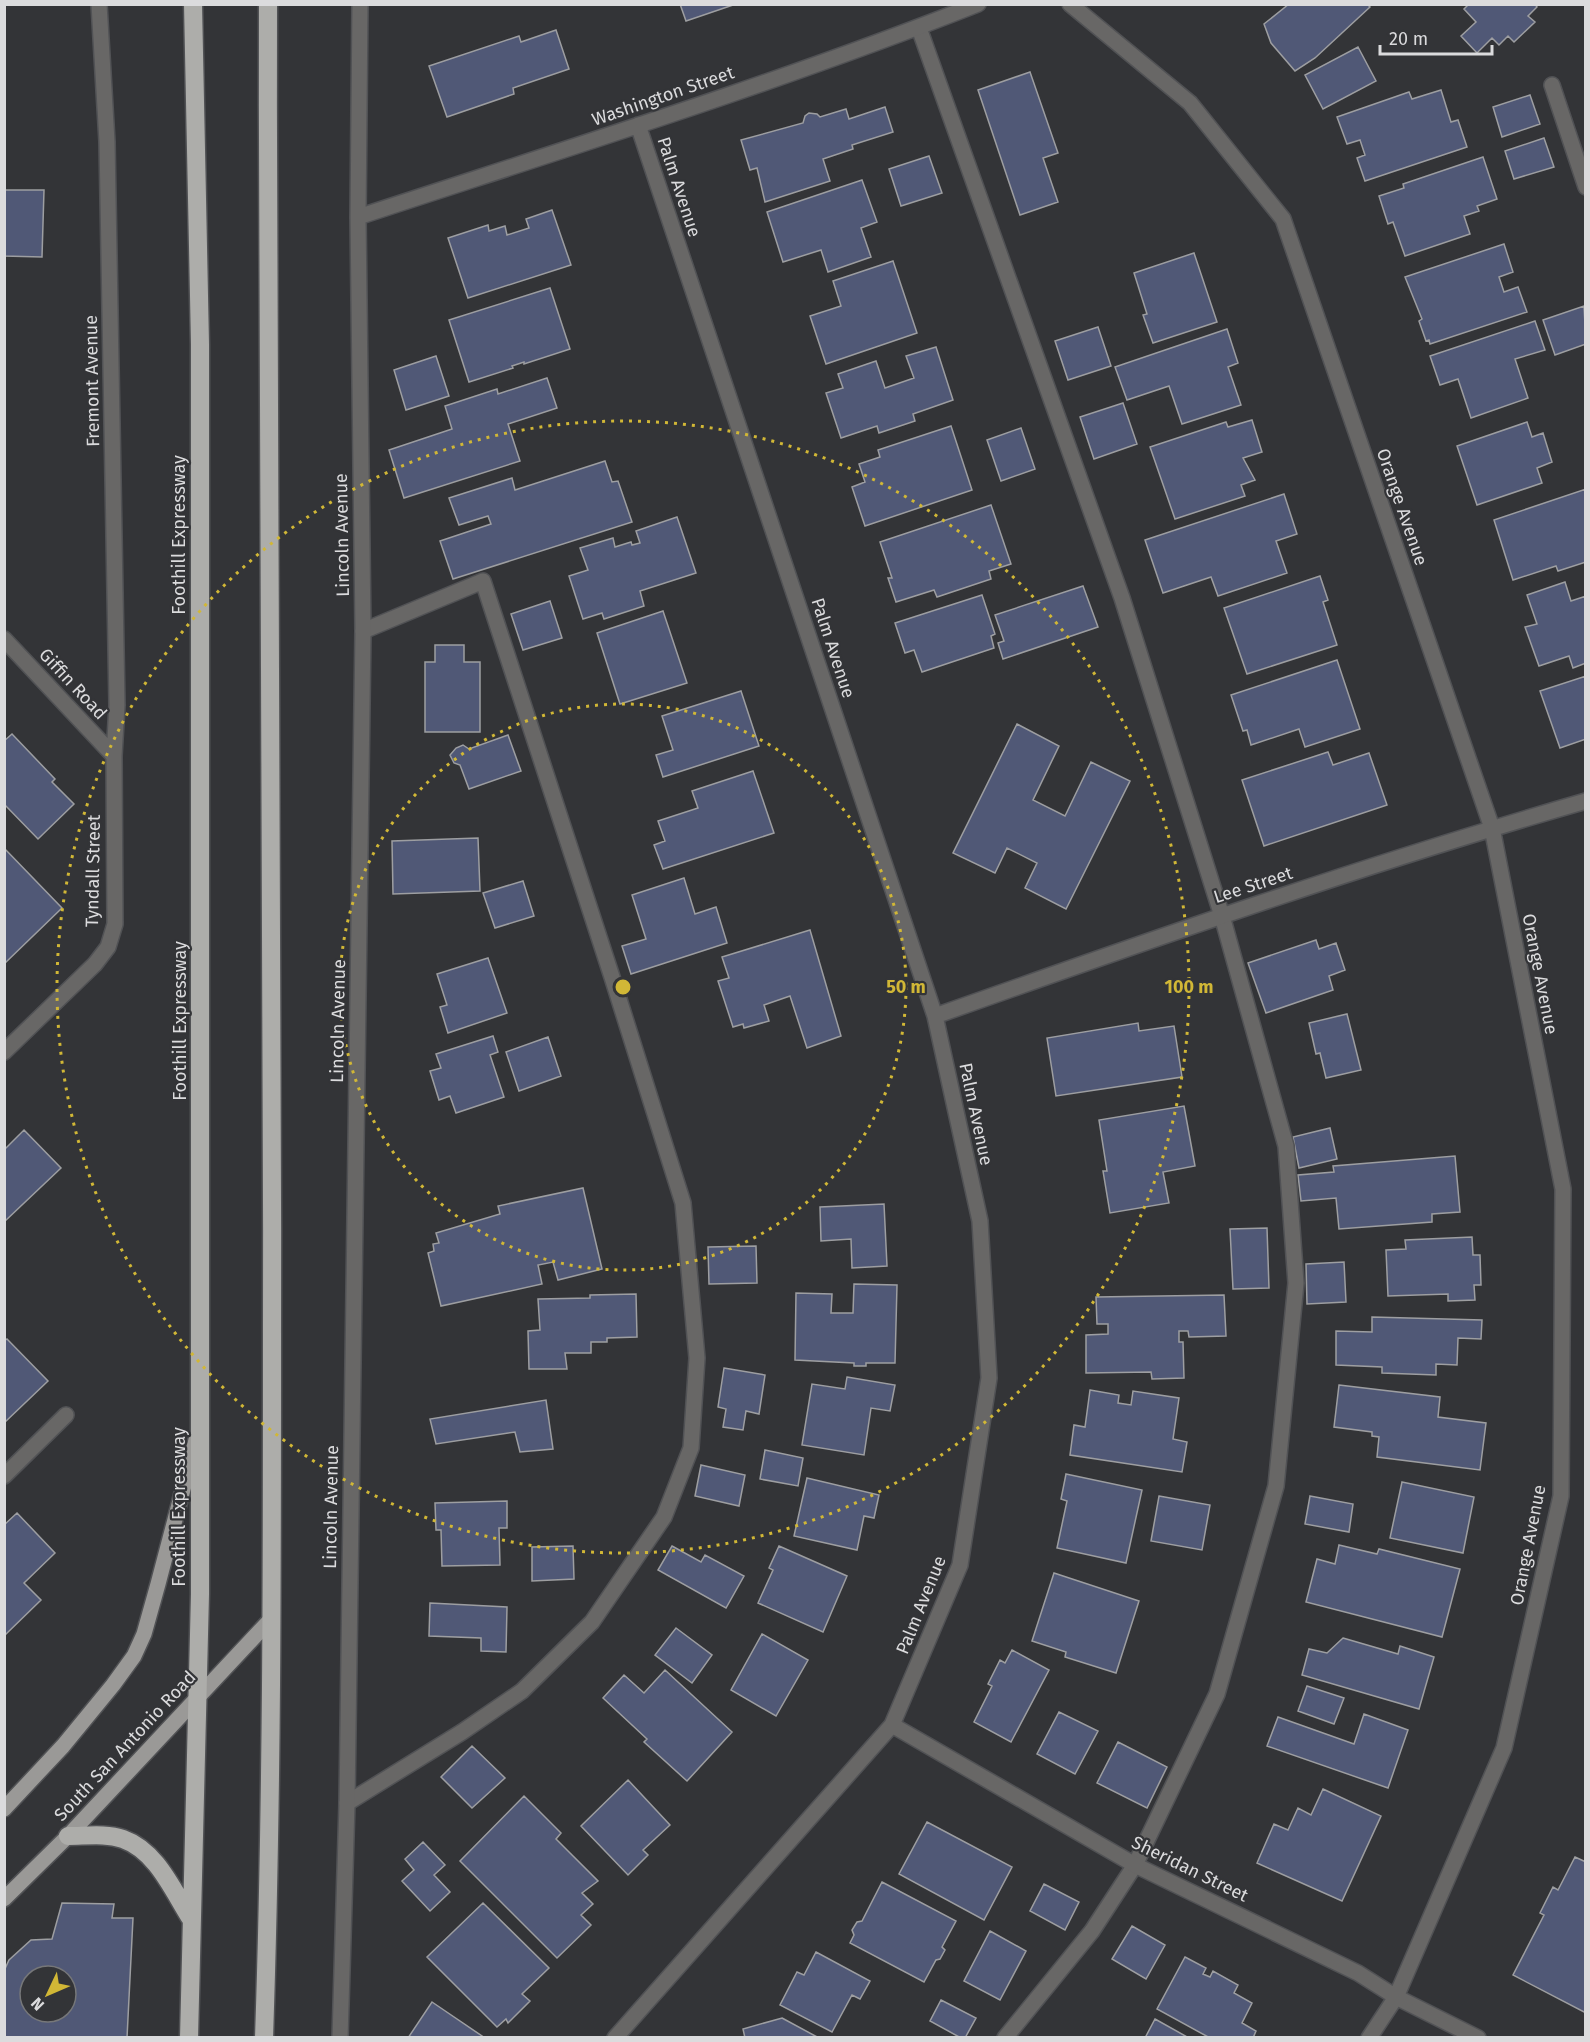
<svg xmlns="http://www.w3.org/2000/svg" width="1590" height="2042" font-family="'Fira Sans',sans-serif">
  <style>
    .building { fill: #505876; stroke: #9d9ea1; stroke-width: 1.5; fill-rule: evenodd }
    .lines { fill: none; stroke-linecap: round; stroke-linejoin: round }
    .lane-casing { stroke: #515255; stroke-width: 18 }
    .street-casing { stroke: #515255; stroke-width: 18 }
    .primary-casing { stroke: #515255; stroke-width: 18 }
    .highway-casing { stroke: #515255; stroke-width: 21 }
    .lane { stroke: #686766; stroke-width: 15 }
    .street { stroke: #686766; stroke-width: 15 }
    .primary { stroke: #9a9997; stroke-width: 15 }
    .highway { stroke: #adadaa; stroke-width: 18 }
    .ring { fill: none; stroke: #d1b736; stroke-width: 3; stroke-dasharray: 3 6 }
    .labels { text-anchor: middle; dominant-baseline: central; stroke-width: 4.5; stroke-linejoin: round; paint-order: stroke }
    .street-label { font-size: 18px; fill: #dbdbdd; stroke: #333437 }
    .centre { fill: #d1b736; stroke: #333437; stroke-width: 3 }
    .ring-label { font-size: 18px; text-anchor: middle; font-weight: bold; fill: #d1b736; stroke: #333437; stroke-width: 4.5; stroke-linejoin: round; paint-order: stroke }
  </style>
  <rect width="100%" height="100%" fill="#333437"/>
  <path class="building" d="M680,4H736L686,21Z
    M1289,4H1367L1370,7L1315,58L1295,71L1271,43L1264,24Z
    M1469,4H1535L1537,7L1528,16L1535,22L1514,42L1508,36L1499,45L1492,38L1477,53L1461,36L1476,22L1464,9Z
    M556,30L569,69L513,88L514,94L447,117L429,66L519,36L521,42Z
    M1358,47L1376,81L1323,109L1305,75Z
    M1030,72L1058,153L1043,158L1058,202L1020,215L978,90Z
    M1441,90L1451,122L1458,120L1467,147L1365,181L1357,158L1365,155L1360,140L1347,144L1337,117L1409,92L1412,99Z
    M1530,95L1540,124L1502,137L1493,107Z
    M885,107L893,132L852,145L853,149L823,159L830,181L765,202L757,168L750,170L741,140L803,123L805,116L809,113L817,114L820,117L846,109L849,119Z
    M1544,138L1554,167L1514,179L1505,151Z
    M929,156L942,193L901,206L889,169Z
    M1483,157L1497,199L1477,206L1479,211L1464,216L1470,234L1405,256L1393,222L1388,224L1379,196L1404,188L1403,184Z
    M862,180L877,222L861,228L871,257L828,272L821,250L783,262L767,212Z
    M4,190H44L42,257L4,256Z
    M552,210L571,265L468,298L448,238L488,225L489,231L505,226L507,235L529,228L526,219Z
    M1504,244L1513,272L1499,277L1504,292L1518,287L1527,312L1430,344L1429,340L1426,341L1419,321L1422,319L1405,277Z
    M1194,253L1217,322L1153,343L1143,315L1147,314L1134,273Z
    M893,261L917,333L826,364L810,316L841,306L833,281Z
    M550,288L570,349L524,364V362L512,366L513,368L469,382L449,320Z
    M1584,306L1586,344L1555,355L1543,320Z
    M1535,321L1545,350L1515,359L1528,398L1471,418L1458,379L1440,385L1430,356Z
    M1098,327L1111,366L1068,380L1055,341Z
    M1227,329L1238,363L1228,367L1241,405L1182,424L1169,386L1127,400L1115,367Z
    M936,347L953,400L913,414L915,421L879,433L877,426L841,438L826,393L843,388L838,374L876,361L885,388L914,378L906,356Z
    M436,356L449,396L406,410L394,370Z
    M547,378L557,408L508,424L520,461L404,498L389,450L452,429L445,406L497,389L498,394Z
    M1123,403L1137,444L1094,459L1080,417Z
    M1252,420L1262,452L1243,458L1255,480L1241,485L1245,496L1175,519L1150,447L1226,422L1228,427Z
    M1527,422L1532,437L1543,433L1552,462L1537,468L1542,483L1477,505L1457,446Z
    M951,426L972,490L865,526L852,487L865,482L859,464L880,457L878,450Z
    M1021,428L1035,469L1001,481L987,440Z
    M605,461L612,482L618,481L632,522L453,579L440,541L491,524L488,516L459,525L449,498L512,478L515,490Z
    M1586,489V562L1558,571L1556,566L1513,580L1494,520Z
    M1284,494L1297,534L1276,541L1287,573L1218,596L1211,577L1163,593L1145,540Z
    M991,505L1011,564L989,571L991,579L937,597L934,590L896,602L888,578H892L880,542Z
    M677,517L696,573L640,591L644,606L604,619L602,613L583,619L569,576L588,570L580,548L613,538L615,547L631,542L632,545L640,543L636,531Z
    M1320,576L1328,600L1323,602L1337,645L1247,674L1224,608Z
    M1565,582L1571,601L1586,596V663L1573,668L1569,656L1539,666L1525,627L1537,624L1527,595Z
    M1083,586L1098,627L1003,659L998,643L1004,641L995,615Z
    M982,595L995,634L991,636L994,648L922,672L914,650L905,653L895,623Z
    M550,601L562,638L523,650L511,614Z
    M663,611L687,683L620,704L597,633Z
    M435,645H464V662H480V732H425V662H435Z
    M1337,660L1360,729L1305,747L1299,729L1251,745L1247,730L1243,731L1231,695Z
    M1586,676V739L1560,748L1540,691Z
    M741,691L759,746L663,777L656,755L673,750L662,716Z
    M1017,724L1059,746L1033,800L1065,816L1091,762L1130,781L1066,909L1025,888L1037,863L1007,848L995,873L953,853Z
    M12,734L55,779L52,782L74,804L38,839L4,804V741Z
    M508,735L521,771L469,789L460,765L454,763L450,755L456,748L463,745L469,749Z
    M1328,752L1333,765L1369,753L1387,805L1264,846L1242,780Z
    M753,771L774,833L663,869L654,845L665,841L658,821L698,808L692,791Z
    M478,838L480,891L393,894L392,841Z
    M4,848L62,908L4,964Z
    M684,878L695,914L716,907L727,943L631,974L622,946L646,939L632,895Z
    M523,881L534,916L495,928L483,893Z
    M810,930L841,1036L807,1048L790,996L764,1005L769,1021L744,1028L743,1024L733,1027L718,981L729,978L722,957Z
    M1316,940L1319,949L1336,943L1345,970L1329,976L1333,990L1266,1013L1248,963Z
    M488,958L507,1013L448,1033L440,1007L447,1005L437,974Z
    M1347,1014L1361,1070L1326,1078L1320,1053L1316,1054L1309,1023Z
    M1138,1023L1139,1031L1174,1026L1182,1077L1056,1096L1047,1038Z
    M493,1036L498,1052L490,1055L504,1097L456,1113L450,1096L439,1100L430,1071L441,1068L436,1054Z
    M548,1037L561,1076L519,1091L506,1052Z
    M1184,1106L1195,1166L1163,1172L1169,1203L1110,1213L1103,1171H1107L1099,1120Z
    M1330,1128L1337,1159L1299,1168L1293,1137Z
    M24,1130L61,1168L4,1222V1150Z
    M1455,1156L1460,1212L1432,1214V1222L1339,1229L1336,1198L1301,1201L1298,1175L1334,1172L1333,1166Z
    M583,1188L602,1269L558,1280L553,1262L538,1265L542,1284L441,1306L428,1253L434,1251L433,1244L439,1243L436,1233L500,1214L498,1206Z
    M884,1204L887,1266L852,1268L851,1239L821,1241L820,1207Z
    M1267,1228L1269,1288L1233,1289L1230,1229Z
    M1472,1237L1473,1255H1480L1481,1285H1474L1475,1300L1448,1301V1294L1388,1296L1386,1250L1406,1249L1405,1240Z
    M756,1246L757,1283L709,1284L708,1247Z
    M1344,1262L1346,1302L1307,1304L1306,1264Z
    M854,1284L897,1285L895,1363H866V1366H854V1363L795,1360L796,1293L832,1294L831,1313H853Z
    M636,1294L637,1337L607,1338V1342H591V1353H565L567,1369H529L528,1331L540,1330L538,1299L590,1298V1295Z
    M1224,1295L1226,1336L1189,1337L1188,1331H1179V1342H1183L1184,1378L1152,1379L1151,1372L1086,1373V1335L1108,1334V1324H1097L1096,1297Z
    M1372,1317L1482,1320L1481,1339L1458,1338L1457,1365L1436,1364V1375L1382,1373V1367L1336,1365V1331L1372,1332Z
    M7,1339L48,1381L4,1423V1341Z
    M724,1368L765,1375L759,1414L746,1411L743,1430L723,1427L726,1409L718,1407Z
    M847,1377L895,1385L890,1411L871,1408L864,1455L802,1445L812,1384L845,1389Z
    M1339,1385L1440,1397L1438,1417L1486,1423L1480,1470L1377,1457L1379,1437L1372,1436V1432L1334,1427Z
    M1090,1390L1119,1395L1118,1403L1131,1405L1133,1391L1179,1398L1173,1439L1187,1442L1182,1472L1070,1455L1074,1425L1085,1427Z
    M546,1400L553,1449L520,1452L515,1432L436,1444L430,1419Z
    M765,1450L803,1458L798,1486L760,1479Z
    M701,1465L745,1475L739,1506L695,1496Z
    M1066,1474L1142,1490L1126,1563L1057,1548L1067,1501L1061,1499Z
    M807,1478L879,1495L874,1518L864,1516L857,1550L794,1536Z
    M1402,1482L1474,1497L1463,1553L1390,1538Z
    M1159,1496L1210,1505L1202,1550L1151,1541Z
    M1310,1496L1353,1504L1349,1532L1305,1524Z
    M507,1501V1528H499L500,1565L442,1566L441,1530H436L435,1503Z
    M17,1513L55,1553L24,1583L41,1600L4,1636V1525Z
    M1339,1545L1377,1554L1379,1549L1460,1569L1442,1637L1306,1602L1317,1559L1335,1564Z
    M573,1546L574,1579L532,1581V1547Z
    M672,1546L701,1562L705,1555L744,1576L726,1608L658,1570Z
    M779,1546L847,1576L823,1632L758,1603L773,1570L769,1568Z
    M1054,1573L1139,1601L1116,1673L1065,1657L1066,1652L1032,1641Z
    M430,1603L507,1607L506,1652L481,1651V1638L429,1636Z
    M676,1628L712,1655L692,1683L655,1655Z
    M762,1634L808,1660L776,1716L731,1690Z
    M1343,1638L1398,1654L1400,1646L1434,1657L1419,1709L1302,1675L1309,1649L1327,1653Z
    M1012,1650L1049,1670L1011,1742L974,1722L992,1686L988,1684L1000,1660L1005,1663Z
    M665,1670L732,1732L687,1781L644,1742L647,1739L603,1698L624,1675L644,1693Z
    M1307,1686L1344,1698L1334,1724L1298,1711Z
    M1059,1712L1098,1731L1075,1774L1037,1754Z
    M1364,1714L1408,1730L1388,1788L1267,1746L1278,1717L1354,1744Z
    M1118,1742L1167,1767L1147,1808L1097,1783Z
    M472,1746L505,1778L472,1808L441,1777Z
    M628,1780L670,1825L643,1850L648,1855L628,1875L581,1826Z
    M1323,1789L1381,1816L1342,1901L1257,1863L1274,1824L1288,1830L1298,1808L1311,1815Z
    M524,1796L561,1833L556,1839L598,1881L582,1893L593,1904L581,1915L591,1925L557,1958L460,1861Z
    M927,1822L1012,1867L984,1920L899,1874Z
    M423,1842L445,1865L434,1875L450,1892L430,1911L402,1881L414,1870L405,1859Z
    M1575,1857L1586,1862V2013L1513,1975L1544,1915L1540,1913L1553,1887L1558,1890Z
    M882,1882L956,1921L942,1947L945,1950L940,1959L936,1960L924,1982L850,1943L854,1935L852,1930L857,1922L862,1921Z
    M1044,1884L1079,1902L1065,1930L1030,1911Z
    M62,1903L114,1904L112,1918H133L127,2038H4V1971L9,1960L31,1940L52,1939ZM30,1976H66V2012H30Z
    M483,1903L549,1968L522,1994L530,2001L508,2023L506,2019L497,2027L427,1957Z
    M1132,1926L1165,1945L1146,1979L1112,1959Z
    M990,1931L1026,1951L1000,2000L964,1981Z
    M816,1952L870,1981L860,1999L852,1995L832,2032L780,2005L797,1972L804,1975Z
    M1185,1957L1206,1968L1203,1974L1210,1977L1213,1971L1238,1985L1234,1993L1252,2003L1242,2023L1256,2031L1253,2038H1210L1157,2009Z
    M941,2000L976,2018L965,2038H961L930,2021Z
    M432,2002L485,2038H408Z
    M782,2018L819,2038H745L743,2029Z
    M1155,2019L1189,2038H1145Z"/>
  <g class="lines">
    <defs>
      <path id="lane" d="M919,28L1122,598L1222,916L1286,1146L1296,1283L1276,1486L1217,1694L1135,1865L1092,1931L1005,2038
        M1552,85L1586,187
        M4,1476L66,1415
        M347,1803L462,1732L522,1691L592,1622L664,1517L691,1448L697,1358L683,1203L612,977L483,581L363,631"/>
      <path id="street" d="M1070,4L1190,103L1283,219L1492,828L1563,1189L1561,1496L1504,1748L1396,1997L1369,2038
        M358,217C565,149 775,84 978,4
        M4,639L114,756
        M935,1016C1150,940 1366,864 1586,801
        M4,1052L95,964L108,947L115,924L114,756L117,705L107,142L99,4
        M892,1725L1135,1865L1358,1973L1396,1997L1478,2038
        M340,2038L347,1803L363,631L358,217L360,4
        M615,2038L892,1725L960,1565L989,1378L980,1221L935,1016L638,125"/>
      <path id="primary" d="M4,1809L63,1746L113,1685L134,1656L144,1634L158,1584L196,1440
        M4,1899L68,1836L272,1618"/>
      <path id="highway" d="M68,1836C86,1836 106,1833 123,1839C157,1851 173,1891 191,1919
        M189,2038L200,1594V344L193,4
        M264,2038C272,1803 272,1568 272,1333C273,890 267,447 268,4"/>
    </defs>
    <use href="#lane" class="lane-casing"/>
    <use href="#street" class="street-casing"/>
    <use href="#primary" class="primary-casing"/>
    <use href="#highway" class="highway-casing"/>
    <use href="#lane" class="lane"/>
    <use href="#street" class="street"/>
    <use href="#primary" class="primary"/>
    <use href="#highway" class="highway"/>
  </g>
  <g class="ring">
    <circle cx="623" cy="987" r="283"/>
    <circle cx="623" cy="987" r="566"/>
  </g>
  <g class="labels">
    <g class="street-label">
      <text transform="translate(663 96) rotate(-19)">Washington Street</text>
      <text transform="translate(679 187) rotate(72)">Palm Avenue</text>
      <text transform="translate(92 381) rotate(-91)">Fremont Avenue</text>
      <text transform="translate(1402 507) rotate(71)">Orange Avenue</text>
      <text transform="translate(179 535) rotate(-90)">Foothill Expressway</text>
      <text transform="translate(342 535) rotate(-91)">Lincoln Avenue</text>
      <text transform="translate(833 648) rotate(72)">Palm Avenue</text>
      <text transform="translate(73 684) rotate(47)">Giffin Road</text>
      <text transform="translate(93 871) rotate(-89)">Tyndall Street</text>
      <text transform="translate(1253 885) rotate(-18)">Lee Street</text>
      <text transform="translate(1540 974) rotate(79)">Orange Avenue</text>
      <text transform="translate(180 1021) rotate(-90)">Foothill Expressway</text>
      <text transform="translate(338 1021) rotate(-89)">Lincoln Avenue</text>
      <text transform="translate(976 1114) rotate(78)">Palm Avenue</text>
      <text transform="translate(179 1507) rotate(-90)">Foothill Expressway</text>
      <text transform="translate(331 1507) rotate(-89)">Lincoln Avenue</text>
      <text transform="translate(1528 1545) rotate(-79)">Orange Avenue</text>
      <text transform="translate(921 1605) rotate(-68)">Palm Avenue</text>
      <text transform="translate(125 1746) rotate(-47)">South San Antonio Road</text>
      <text transform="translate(1190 1869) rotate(26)">Sheridan Street</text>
    </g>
  </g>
  <circle cx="623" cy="987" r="9" class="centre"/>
  <g class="ring-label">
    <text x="906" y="993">50 m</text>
    <text x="1189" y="993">100 m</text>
  </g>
  <rect width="1590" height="2042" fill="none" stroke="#dbdbdd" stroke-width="12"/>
  <g transform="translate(48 1994) rotate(226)"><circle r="28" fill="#333437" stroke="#767779" stroke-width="1.5"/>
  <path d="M0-4.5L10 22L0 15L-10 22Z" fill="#d1b736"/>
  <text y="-9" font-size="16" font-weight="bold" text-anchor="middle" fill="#dbdbdd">N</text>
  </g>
  <path d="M1380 45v9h112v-9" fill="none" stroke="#dbdbdd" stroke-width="3"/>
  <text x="1389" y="45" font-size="18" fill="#dbdbdd" stroke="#333437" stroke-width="4.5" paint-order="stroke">20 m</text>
</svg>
